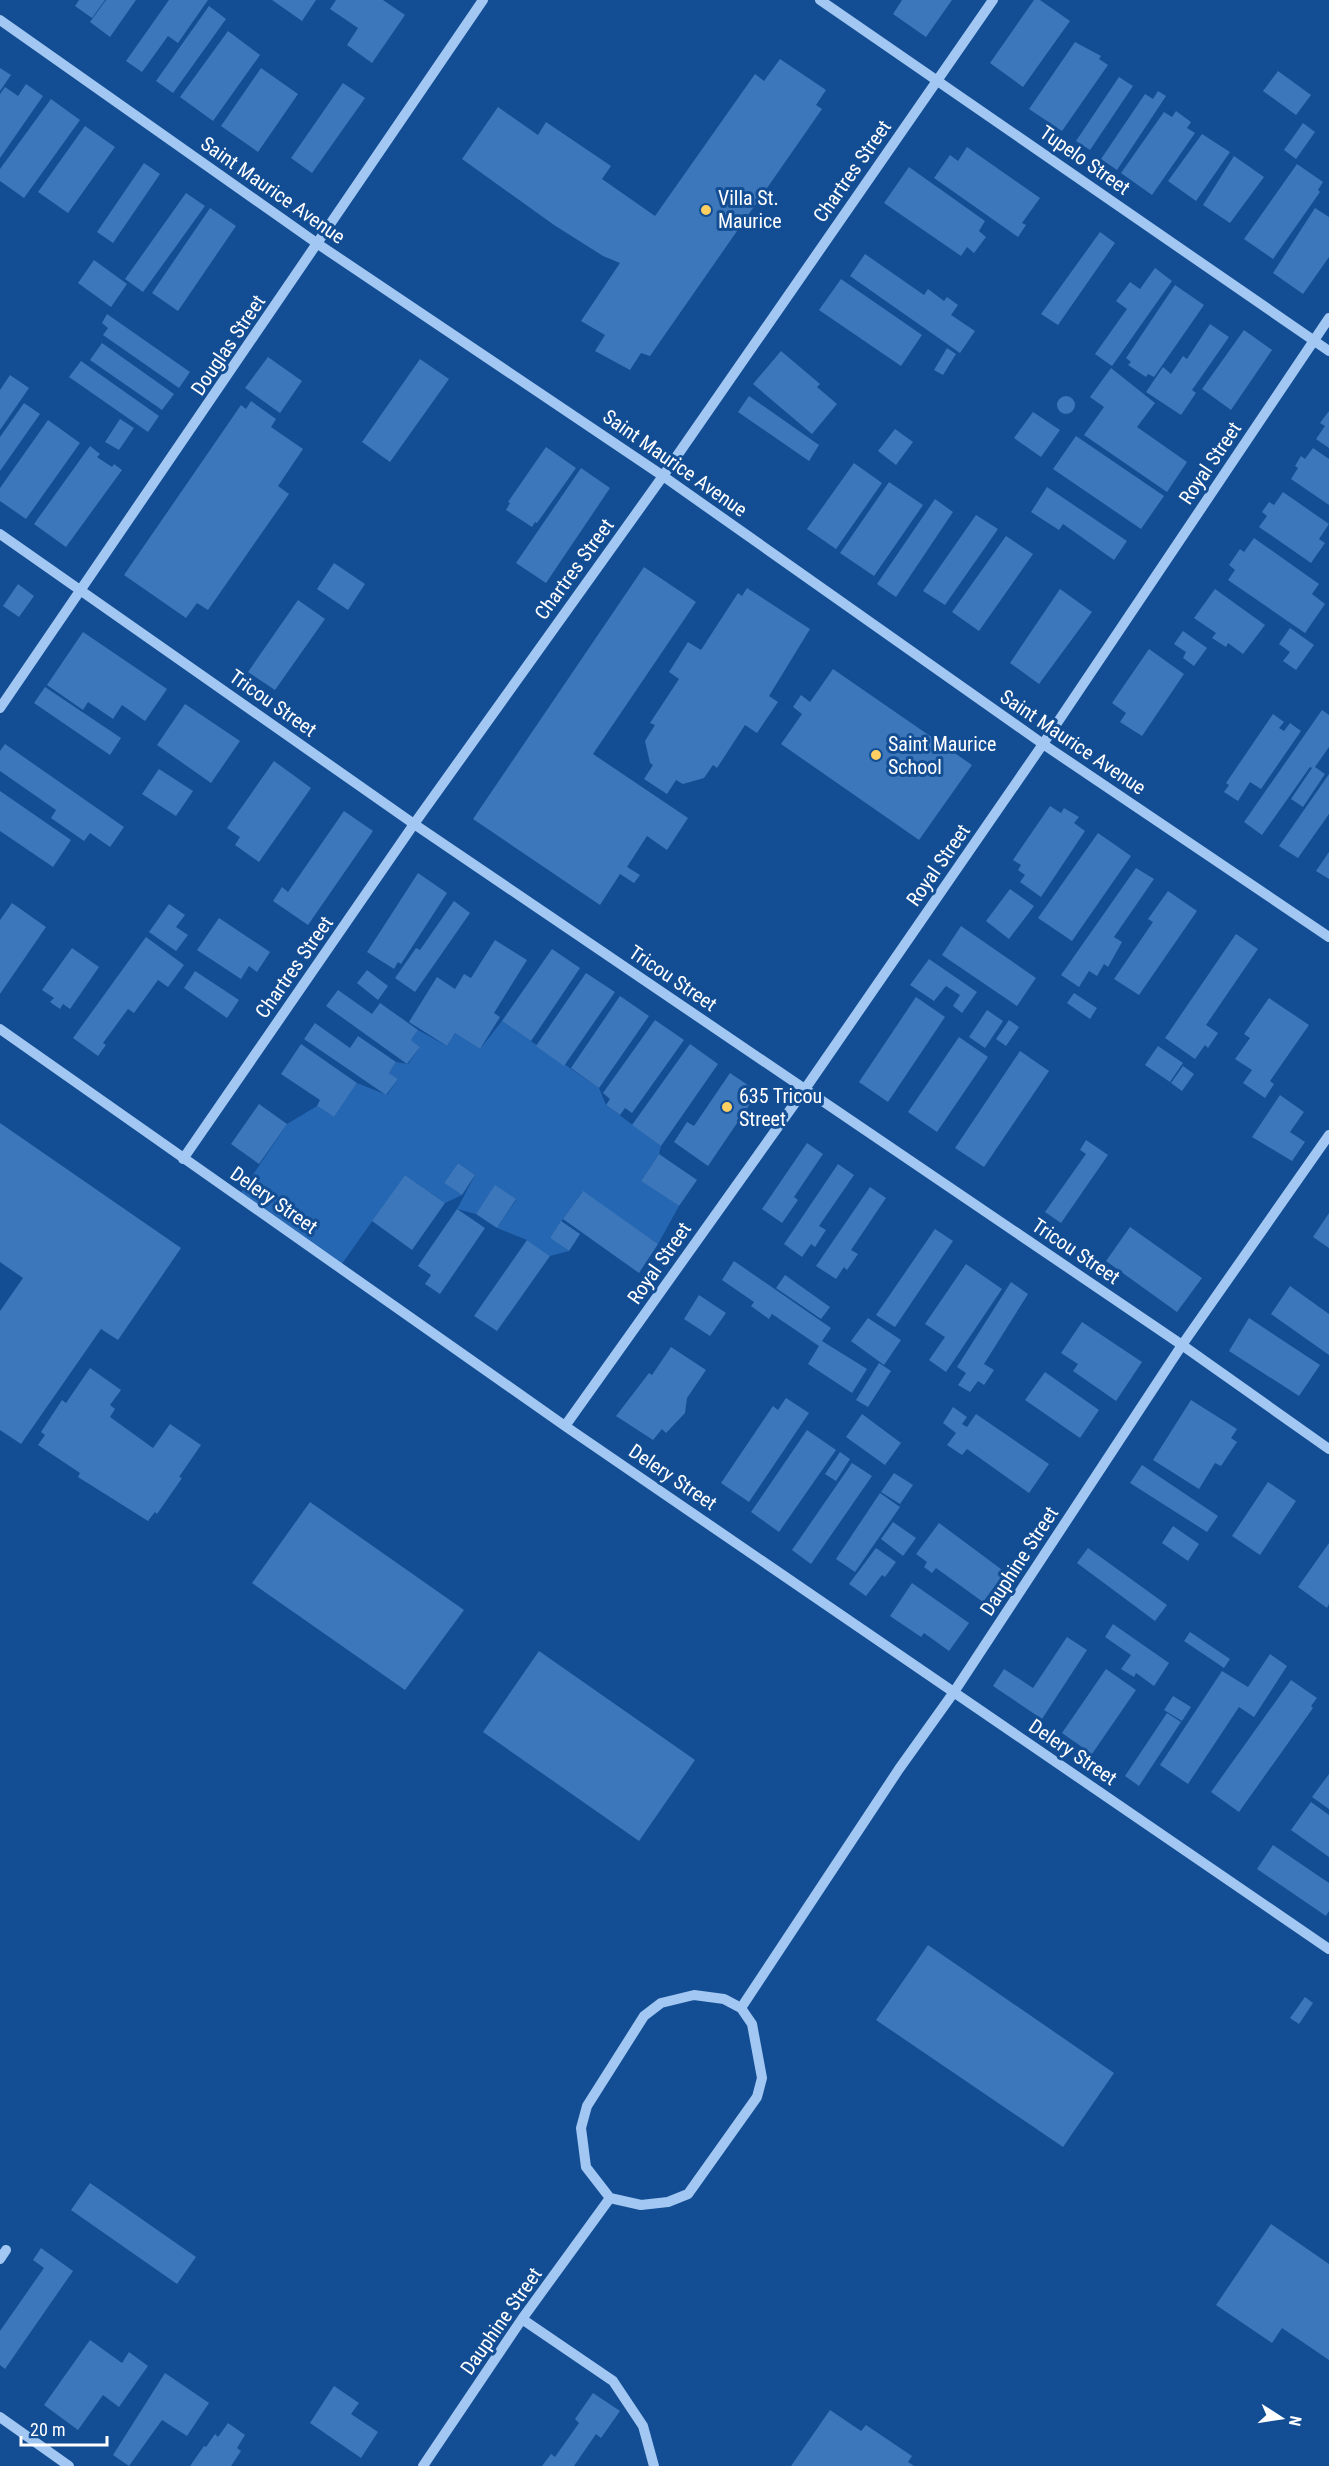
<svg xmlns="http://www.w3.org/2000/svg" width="1329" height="2466" font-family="'Roboto Condensed',sans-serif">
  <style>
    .green { fill: #2567b2 }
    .building { fill: #3c77bb }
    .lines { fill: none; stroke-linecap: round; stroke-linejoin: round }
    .minor { stroke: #a1c7f2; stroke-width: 10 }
    .poi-dot { fill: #ffcf62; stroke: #134d93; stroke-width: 2 }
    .labels { text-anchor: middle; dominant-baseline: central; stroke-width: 6; stroke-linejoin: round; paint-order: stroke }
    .street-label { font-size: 20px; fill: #fff; stroke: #134d93 }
    .poi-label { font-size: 20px; fill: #fff; stroke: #134d93; text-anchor: start }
  </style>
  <rect width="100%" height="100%" fill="#134d93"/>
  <path class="green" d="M502,1021L599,1088L606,1105L661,1146L659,1154L641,1181L679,1206L658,1244L582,1192L550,1238L569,1251L550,1256L527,1240L497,1228L516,1200L495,1186L476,1214L457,1209L475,1175L458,1163L444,1183L462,1195L445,1203L405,1175L339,1268L238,1197L287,1124L317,1106L334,1117L357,1083L387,1095L398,1079L389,1073L396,1062L408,1064L420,1047L411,1040L418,1030L447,1046L455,1033L480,1049Z"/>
  <path class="building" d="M79,0H105L92,18L75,6Z
    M106,0H136L110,37L90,22Z
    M169,0H208L178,43L168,36L142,72L126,61Z
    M272,0H316L302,21Z
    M336,0H383L405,15L372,63L347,45L358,28L330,9Z
    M902,0H952L926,37L893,14Z
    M1034,0H1040L1070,21L1023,87L990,63Z
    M209,6L226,19L173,93L156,81Z
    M228,31L260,55L213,121L180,97Z
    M1075,42L1101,56L1099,59L1108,65L1062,131L1029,109Z
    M780,59L826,90L816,105L822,109L650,356L641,353L630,370L595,351L605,335L581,321L620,263L603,256L554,225L462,159L498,107L538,135L546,122L611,166L602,179L655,216L755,74L764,81Z
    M0,68L11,75L0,91Z
    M261,68L298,94L258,152L221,126Z
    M1278,71L1311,95L1296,115L1263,91Z
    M1119,77L1133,86L1090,150L1076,141Z
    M343,83L365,98L312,173L291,158Z
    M26,84L43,96L0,158V94L5,87L18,96Z
    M1158,91L1166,96L1117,170L1101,159L1145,94L1153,99Z
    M51,99L80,120L24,198L0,181V169Z
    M1176,111L1191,122L1187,128L1195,133L1152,195L1121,173L1164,112L1172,117Z
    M1303,123L1315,132L1296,159L1284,150Z
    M85,126L115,147L68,213L38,192Z
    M1202,134L1230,152L1196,201L1168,181Z
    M967,147L1040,198L1022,223L1026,225L1018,237L934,178L950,155L958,161Z
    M1234,156L1264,177L1230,223L1203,205Z
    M144,163L160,174L113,243L97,232Z
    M1297,164L1323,182L1318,190L1320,192L1273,259L1244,239Z
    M909,167L985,221L979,231L986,237L974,253L967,247L961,256L884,203Z
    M186,193L205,206L143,292L125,279Z
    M210,208L236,226L178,311L152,293Z
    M1315,208L1329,217V257L1303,294L1273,273Z
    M1100,232L1115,243L1058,325L1041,314Z
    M865,254L924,295L928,289L944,301L947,297L958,305L951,315L975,331L960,353L850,276Z
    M94,260L127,284L111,307L78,283Z
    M1155,268L1172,281L1112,366L1095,354L1127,309L1116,301L1130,282L1140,289Z
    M841,279L922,335L901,366L819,310Z
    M1175,285L1204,305L1154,377L1148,374L1146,377L1128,365L1131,362L1126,358Z
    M107,314L190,372L179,388L103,335L108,328L102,323Z
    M1210,324L1229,337L1192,390L1196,393L1181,415L1146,392L1163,367L1171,374L1183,356L1187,359Z
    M1244,330L1272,350L1231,410L1202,389Z
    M102,343L174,394L162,410L90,360Z
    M947,348L956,354L943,375L934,370Z
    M781,351L820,384L817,387L837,404L812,434L753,384Z
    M268,357L302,381L280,413L245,388Z
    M420,359L449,379L390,462L362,442Z
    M81,361L159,416L148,432L69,377Z
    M1111,368L1155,403L1137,427L1187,462L1167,492L1084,435L1104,407L1090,397Z
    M10,375L29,388L0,430V390Z
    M1057 405a9 9 0 1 1 18 0a9 9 0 1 1-18 0Z
    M749,396L819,445L809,461L738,412Z
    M251,401L276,419L271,427L303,449L278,486L289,494L208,610L197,603L186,618L124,575L241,405L246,409Z
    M24,403L40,414L0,471V437Z
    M1329,411V448L1316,439L1325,426L1320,423Z
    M1033,412L1060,430L1041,457L1014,438Z
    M120,419L134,428L119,450L105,442Z
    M48,420L80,443L26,519L0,501V488Z
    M895,429L913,442L896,465L878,451Z
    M1076,436L1164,496L1141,529L1053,469Z
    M90,446L100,454L97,457L112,467L114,464L122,470L66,547L34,524Z
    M546,447L576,468L537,523L535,522L532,527L506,510L510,503L508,502Z
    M1313,448L1329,459V505L1291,479L1298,468L1295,466L1301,456L1305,459Z
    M854,463L882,483L836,549L807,529Z
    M581,468L610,488L546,583L516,563Z
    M889,482L923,505L874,576L840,553Z
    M1047,487L1127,541L1114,560L1063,524L1059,530L1031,512Z
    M1283,492L1329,524L1319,539L1325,543L1311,563L1259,527L1267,516L1262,512L1269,502L1274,505Z
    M935,499L953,512L896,597L877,584Z
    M976,515L998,529L945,605L923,591Z
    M1006,536L1033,554L979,631L952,612Z
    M1254,538L1319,584L1312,594L1325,604L1305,633L1228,580L1235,570L1229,565L1240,549L1244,552Z
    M334,563L365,584L348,610L317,589Z
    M644,567L696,602L593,754L688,818L667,850L647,836L627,867L640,875L634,883L620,874L600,905L473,819Z
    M18,584L34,596L19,617L3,606Z
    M747,588L810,629L769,696L778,702L757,733L745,725L717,768L713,765L704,778L683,784L676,780L667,794L644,779L653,765L650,763L645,741L655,725L650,723L679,679L669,672L688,642L701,650L738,593L742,596Z
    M1060,589L1092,612L1039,684L1010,663Z
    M1215,589L1265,625L1243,654L1228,643L1226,647L1212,638L1216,633L1194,618Z
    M298,600L325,619L275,690L248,672Z
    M1290,628L1314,645L1296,670L1283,661L1290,652L1279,644Z
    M1183,631L1207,648L1194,666L1183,658L1186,652L1174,644Z
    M83,632L167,689L145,721L122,705L113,719L88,702L83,710L47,685Z
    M1149,649L1184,674L1142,736L1120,722L1126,713L1112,703Z
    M833,669L972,765L919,840L781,744L802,714L793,707L801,695L810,702Z
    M45,687L121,738L110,755L34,703Z
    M185,704L240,741L211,783L157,745Z
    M1322,710L1329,715V747L1315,767L1325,774L1303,807L1291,799L1312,768L1310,767L1262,835L1244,822Z
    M1273,714L1284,722L1279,728L1284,731L1290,723L1301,731L1261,789L1250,782L1238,801L1224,792L1229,785L1226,783Z
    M5,744L124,827L110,847L90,833L84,841L51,818L56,810L0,771V751Z
    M274,761L311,788L259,862L235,845L240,837L227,828Z
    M159,769L193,791L176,816L142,794Z
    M1329,774V814L1298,858L1279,846Z
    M0,791L71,840L53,867L0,831Z
    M1050,806L1061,813L1064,808L1079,817L1074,823L1085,831L1041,897L1020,882L1025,875L1018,870L1021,865L1013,860Z
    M344,811L373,831L308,925L273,901L282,887L288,892Z
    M1098,833L1131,856L1072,941L1038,918Z
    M1329,852V879L1316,871Z
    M1136,868L1154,879L1114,937L1122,942L1108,967L1104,964L1097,976L1089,971L1079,987L1061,975Z
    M418,873L447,893L401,964L398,962L394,969L367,952Z
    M1010,889L1034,906L1009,939L986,921Z
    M1168,891L1197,911L1139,995L1114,979L1153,922L1148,919Z
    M454,901L470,913L415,992L395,978L416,948L420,950Z
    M12,903L46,927L0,994V920Z
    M169,904L185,915L176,927L188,935L176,951L149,932Z
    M219,918L270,952L257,972L249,966L241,979L197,950Z
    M961,926L1036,978L1017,1006L942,955Z
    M1236,934L1258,949L1206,1025L1218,1033L1208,1048L1205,1045L1195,1059L1165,1038Z
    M146,937L184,965L168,987L158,980L134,1013L128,1009L103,1043L106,1045L98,1056L73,1038Z
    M495,940L527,960L494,1013L500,1017L480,1049L455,1033L447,1046L409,1022L437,977L455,989L464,974L471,978Z
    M72,948L99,967L70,1009L63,1004L60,1009L50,1002L54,998L42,990Z
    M552,949L580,968L531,1041L502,1021Z
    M929,959L977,992L962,1013L953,1006L960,995L946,986L934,1001L910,985Z
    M367,970L388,986L378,1000L357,983Z
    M195,971L239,1000L227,1018L184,988Z
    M586,973L615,992L564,1066L536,1046Z
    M338,990L372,1014L380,1003L418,1030L411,1040L420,1047L407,1064L326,1006Z
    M1074,993L1097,1008L1090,1019L1067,1003Z
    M620,996L649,1016L599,1088L571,1068Z
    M916,997L945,1017L888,1102L859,1082Z
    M1269,998L1309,1025L1270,1081L1274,1084L1265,1098L1243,1083L1252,1070L1235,1059L1250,1038L1244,1034Z
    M987,1010L1003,1021L985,1048L969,1037Z
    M655,1020L684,1040L632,1113L625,1108L620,1115L606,1105L610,1099L603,1093Z
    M1009,1020L1019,1027L1006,1046L996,1039Z
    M315,1023L350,1048L358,1036L396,1062L389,1073L398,1079L386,1095L304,1039Z
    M959,1037L988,1057L937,1132L908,1112Z
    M301,1044L357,1083L334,1117L317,1106L320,1100L281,1074Z
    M690,1044L718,1064L661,1146L632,1125Z
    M1158,1046L1183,1063L1170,1082L1145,1065Z
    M1020,1051L1049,1071L984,1167L955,1148Z
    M1183,1066L1194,1074L1182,1091L1171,1083Z
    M730,1073L758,1092L708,1166L674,1142L687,1122L694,1126Z
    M1280,1095L1304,1112L1290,1132L1305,1142L1292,1161L1252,1137Z
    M259,1104L287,1124L259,1164L231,1144Z
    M0,1123L181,1248L118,1340L101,1329L21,1444L0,1430V1311L23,1278L0,1262Z
    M1086,1140L1108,1155L1061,1223L1045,1212L1086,1154L1080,1150Z
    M807,1143L823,1154L794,1197L798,1200L782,1223L762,1209Z
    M659,1154L697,1180L679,1206L641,1181Z
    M458,1163L475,1175L462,1195L444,1183Z
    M838,1164L854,1175L819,1226L826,1230L815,1247L811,1244L802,1257L784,1244Z
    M405,1175L445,1203L412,1250L372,1221Z
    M495,1185L516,1199L497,1228L476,1214Z
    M870,1187L886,1198L851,1250L858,1254L847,1270L844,1267L836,1279L816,1266Z
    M583,1191L658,1244L639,1273L563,1219Z
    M457,1209L485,1228L440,1294L425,1284L431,1275L418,1266Z
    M1329,1213V1248L1313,1237Z
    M561,1221L580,1234L569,1251L550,1238Z
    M1130,1227L1202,1278L1177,1312L1106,1261Z
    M935,1229L953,1241L895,1327L876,1315Z
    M527,1240L550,1256L497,1331L474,1316Z
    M734,1261L831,1328L822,1341L867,1369L852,1393L808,1364L819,1346L772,1314L769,1319L751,1306L754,1302L722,1280Z
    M966,1264L1002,1289L946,1372L929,1360L945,1337L925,1324Z
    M785,1275L830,1307L821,1319L776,1288Z
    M1011,1282L1028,1294L984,1364L994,1370L984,1385L978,1381L970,1392L958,1385L966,1373L957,1367Z
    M1290,1286L1329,1314V1355L1271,1314Z
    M699,1295L726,1313L710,1336L684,1319Z
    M868,1318L901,1340L884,1365L851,1341Z
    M1249,1318L1320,1365L1299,1396L1229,1351Z
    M1082,1322L1142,1362L1116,1401L1073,1371L1078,1364L1061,1353Z
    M671,1347L706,1370L687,1398L685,1413L666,1433L662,1429L653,1440L616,1416L649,1373L652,1375Z
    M879,1363L891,1371L868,1407L856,1400Z
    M90,1368L121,1390L110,1405L115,1409L110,1417L153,1448L170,1424L201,1445L179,1477L182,1478L157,1514L155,1512L148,1521L78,1477L80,1473L38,1445L45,1435L41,1432L62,1400L66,1403Z
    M1045,1372L1099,1410L1080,1438L1025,1400Z
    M786,1398L809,1413L749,1502L721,1483L773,1406L778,1410Z
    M1191,1400L1237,1429L1231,1438L1237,1442L1221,1466L1215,1463L1199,1489L1153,1460Z
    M953,1407L967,1417L962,1424L967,1427L976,1414L1049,1464L1029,1493L967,1449L962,1455L947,1445L956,1433L943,1423Z
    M862,1414L901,1443L885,1465L846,1437Z
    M807,1430L836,1450L779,1532L751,1512Z
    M840,1452L850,1459L836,1481L825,1474Z
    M852,1463L872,1476L811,1564L792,1550Z
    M1142,1465L1218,1516L1207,1532L1130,1483Z
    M894,1473L913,1485L900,1504L881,1492Z
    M1268,1482L1296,1501L1260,1555L1232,1536Z
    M880,1493L900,1507L855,1572L836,1559Z
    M310,1502L464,1610L405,1690L252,1583Z
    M893,1522L916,1538L903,1556L881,1539Z
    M939,1523L1005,1572L983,1602L936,1568L932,1573L924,1567L927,1562L916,1554Z
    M1173,1526L1199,1544L1188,1561L1162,1543Z
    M1329,1543V1604L1327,1608L1298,1587Z
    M876,1548L896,1562L885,1577L882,1575L866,1596L849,1584Z
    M1088,1548L1167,1605L1155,1621L1077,1563Z
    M912,1583L969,1623L949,1651L924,1633L921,1637L890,1616Z
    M1113,1624L1169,1663L1154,1686L1136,1673L1134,1677L1121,1669L1131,1655L1105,1637Z
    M1190,1632L1230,1659L1224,1668L1184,1641Z
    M1067,1637L1087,1650L1042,1719L993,1686L1004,1669L1033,1688Z
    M539,1651L695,1760L639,1841L483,1732Z
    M1270,1654L1287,1666L1254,1717L1239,1707L1188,1784L1160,1765L1222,1671L1248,1687Z
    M1106,1669L1136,1690L1092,1754L1062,1733Z
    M1291,1680L1317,1698L1311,1706L1313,1708L1239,1812L1211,1792Z
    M1173,1696L1191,1707L1182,1721L1164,1710Z
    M1167,1713L1181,1722L1139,1786L1125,1776Z
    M1329,1774V1809L1312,1797Z
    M1311,1802L1329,1815V1857L1291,1830Z
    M1273,1845L1329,1883V1911L1326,1916L1257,1869Z
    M928,1945L1114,2073L1063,2147L876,2020Z
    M1305,1997L1313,2003L1299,2024L1290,2018Z
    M90,2183L196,2257L177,2284L71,2210Z
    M1271,2224L1329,2264V2360L1282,2328L1272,2343L1216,2305Z
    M41,2248L73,2271L5,2369L0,2365V2331L44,2268L33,2260Z
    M90,2340L122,2363L129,2352L148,2366L119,2407L103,2395L78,2430L44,2405Z
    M165,2373L209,2403L187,2436L162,2420L129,2466L113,2455Z
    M334,2386L359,2403L351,2414L378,2432L361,2458L310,2423Z
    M593,2393L620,2411L601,2438L596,2434L574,2466H542L551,2454L555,2457L579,2423L575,2419Z
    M830,2410L861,2431L866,2425L912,2456L908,2462L914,2466H791Z
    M228,2423L245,2435L237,2448L241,2451L231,2466H190L204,2446L206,2447L215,2434L218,2437Z"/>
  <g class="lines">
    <path class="minor" d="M820,0L1329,351
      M0,20L318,244L663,476L1043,744L1329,937
      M0,534L414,824L1182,1345L1329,1449
      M0,708L483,0
      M0,1029L565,1426L1329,1949
      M183,1159L414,824L663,476L993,0
      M565,1426L805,1089L1043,744L1329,318
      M694,1995L724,1999L741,2008L752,2024L762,2078L757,2097L688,2194L668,2202L641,2205L610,2198L586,2167L581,2128L587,2106L644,2016L661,2003Z
      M741,2008L899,1769L954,1692L1182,1345L1329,1135
      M0,2259L6,2250
      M522,2319L613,2381L643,2426L654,2466
      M0,2417L69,2466
      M423,2466L522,2319L610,2198"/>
  </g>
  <g class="poi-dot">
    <circle cx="706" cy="210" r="6"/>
    <circle cx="876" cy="755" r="6"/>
    <circle cx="727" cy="1107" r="6"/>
  </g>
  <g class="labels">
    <g class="street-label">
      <text transform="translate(1085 160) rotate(35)">Tupelo Street</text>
      <text transform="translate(852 171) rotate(-55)">Chartres Street</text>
      <text transform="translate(273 190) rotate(35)">Saint Maurice Avenue</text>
      <text transform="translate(228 345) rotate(-56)">Douglas Street</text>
      <text transform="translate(675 463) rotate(35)">Saint Maurice Avenue</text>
      <text transform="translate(1210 463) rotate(-56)">Royal Street</text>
      <text transform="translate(574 569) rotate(-54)">Chartres Street</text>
      <text transform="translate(273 703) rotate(35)">Tricou Street</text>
      <text transform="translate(1073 742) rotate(34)">Saint Maurice Avenue</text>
      <text transform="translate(938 865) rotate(-55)">Royal Street</text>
      <text transform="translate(294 967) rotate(-55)">Chartres Street</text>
      <text transform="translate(673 978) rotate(34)">Tricou Street</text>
      <text transform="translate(274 1200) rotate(35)">Delery Street</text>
      <text transform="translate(1076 1251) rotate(34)">Tricou Street</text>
      <text transform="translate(659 1263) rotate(-55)">Royal Street</text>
      <text transform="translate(673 1477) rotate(34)">Delery Street</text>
      <text transform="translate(1019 1561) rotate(-57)">Dauphine Street</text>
      <text transform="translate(1073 1752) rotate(34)">Delery Street</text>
      <text transform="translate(501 2321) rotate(-55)">Dauphine Street</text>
    </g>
    <g class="poi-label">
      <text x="718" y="198">Villa St.<tspan x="718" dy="23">Maurice</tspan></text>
      <text x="888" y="744">Saint Maurice<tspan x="888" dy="23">School</tspan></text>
      <text x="739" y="1096">635 Tricou<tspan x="739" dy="23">Street</tspan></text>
    </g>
  </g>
  <g transform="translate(1281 2418) rotate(102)" stroke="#134d93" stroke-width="4.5" paint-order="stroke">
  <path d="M0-4.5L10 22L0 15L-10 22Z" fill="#ffffff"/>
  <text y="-9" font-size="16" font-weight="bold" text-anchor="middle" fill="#ffffff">N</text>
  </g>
  <path d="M21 2436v9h86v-9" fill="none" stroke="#ffffff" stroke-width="3"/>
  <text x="30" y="2436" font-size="18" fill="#ffffff" stroke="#134d93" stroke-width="4.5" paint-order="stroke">20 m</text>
</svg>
